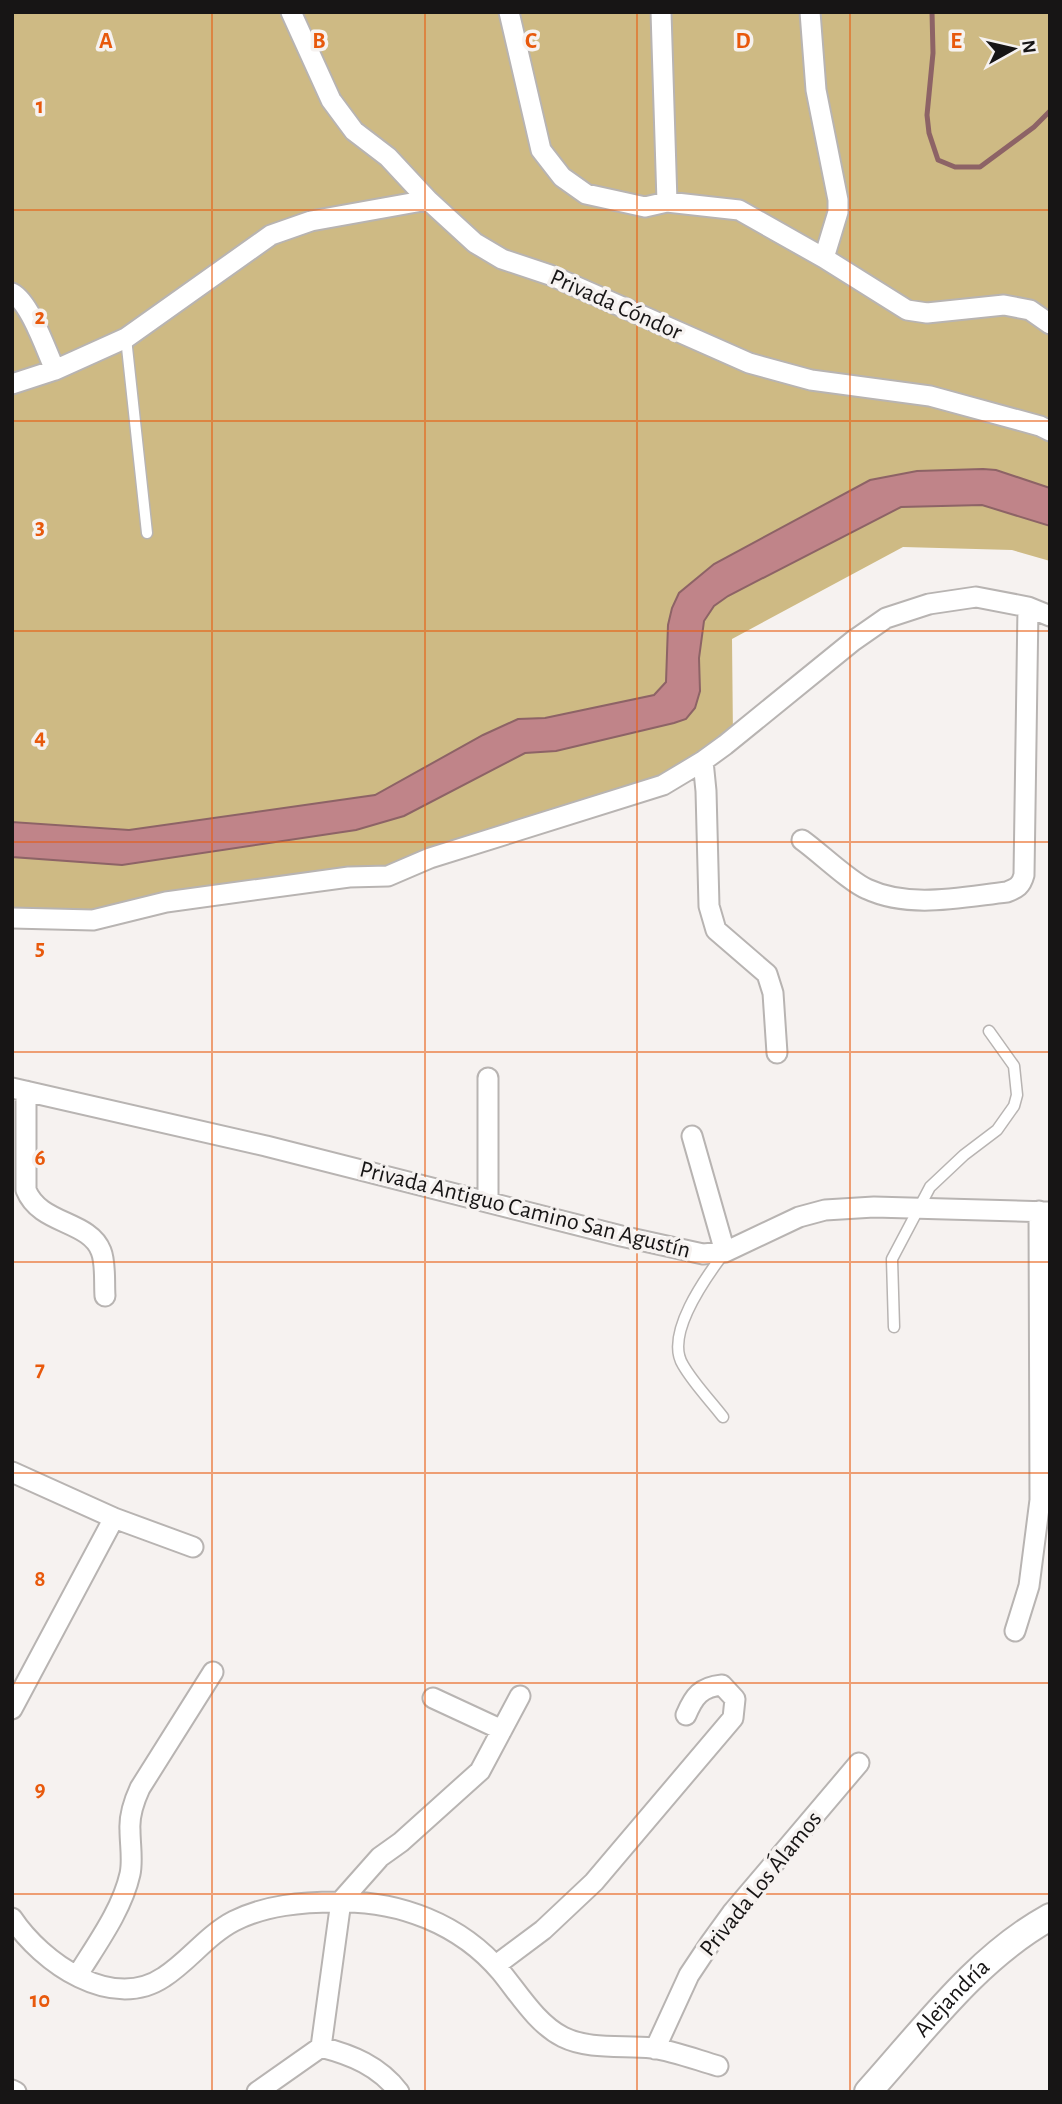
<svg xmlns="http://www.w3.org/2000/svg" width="1062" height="2104" font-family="'Alegreya Sans',sans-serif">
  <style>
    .forest { fill: #ceba84 }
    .water { fill: #c08489; stroke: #8d6366; stroke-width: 2 }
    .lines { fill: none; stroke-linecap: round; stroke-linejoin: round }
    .stream { stroke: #8d6366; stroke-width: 5 }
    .lane-casing { stroke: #b8b4b2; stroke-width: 13 }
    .street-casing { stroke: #b8b4b2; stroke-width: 23 }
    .secondary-casing { stroke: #b8b4b2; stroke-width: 30 }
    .lane { stroke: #fff; stroke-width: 10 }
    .street { stroke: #fff; stroke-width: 19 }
    .secondary { stroke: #fff; stroke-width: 26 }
    .grid { fill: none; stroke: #e8590c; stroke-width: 2; stroke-opacity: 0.55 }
    .labels { text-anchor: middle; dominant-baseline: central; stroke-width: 7; stroke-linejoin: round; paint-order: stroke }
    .street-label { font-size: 24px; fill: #171515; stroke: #f6f2f0 }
    .grid-label { font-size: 23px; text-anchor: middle; font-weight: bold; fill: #e8590c; stroke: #f6f2f0; stroke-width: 7; stroke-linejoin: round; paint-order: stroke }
  </style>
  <rect width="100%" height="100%" fill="#f6f2f0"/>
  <path class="forest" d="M12,12H1050V561L1012,550L903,547L732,639L733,738L703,761L388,876L93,920L12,918Z"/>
  <path class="water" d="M983,469L996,470L1050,488V526L982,505L901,507L728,596L714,606L704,621L699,658L700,691L695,708L686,719L674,723L556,751L525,753L404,816L356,830L122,865L12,857V822L129,830L375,795L483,735L518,719L545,718L654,695L666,682L668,625L672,608L679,593L714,564L870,480L917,471Z"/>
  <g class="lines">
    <path class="stream" d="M932,12L933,53L927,115L929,133L938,160L955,167H980L1034,127L1050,111"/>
    <defs>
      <path id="lane" d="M126,338L147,533
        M894,1327L892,1259L930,1187L964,1155L997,1130L1014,1106L1017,1095L1014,1066L989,1031
        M723,1417C710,1400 694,1384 683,1365C664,1335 706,1277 724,1253"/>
      <path id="street" d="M291,12L331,100L354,131L388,157L428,200L475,243L502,259L550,275L749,363L811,380L930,396L1040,426L1050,431
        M509,12L541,150L562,177L586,194L645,207L667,202L739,210L824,258L907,310L927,313L1004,305L1030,310L1050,324
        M661,12L667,202
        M810,12L816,90L838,200V212L824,258
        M12,293C30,302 46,350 55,370
        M12,384L55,370L126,338L271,235L311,221L428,200
        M703,761L706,791L709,906L716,930L767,974L773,993L777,1053
        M802,840C819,852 850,882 867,889C910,909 962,897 1007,892C1017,888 1021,886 1024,875L1028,607
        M12,918L93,920L166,902L349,877L388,876L430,858L663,785L703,761L725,745L853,641L886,618L929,604L976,597L1028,607L1050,616
        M12,1088L266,1146L621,1236L703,1254L725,1252L799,1217L825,1210L874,1207L1050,1212
        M26,1091V1190C40,1225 89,1220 101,1251C106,1263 104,1283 105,1296
        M692,1136L725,1252
        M488,1201V1078
        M12,1472L114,1518L193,1547
        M1015,1631L1029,1586L1040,1500L1039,1211
        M433,1698L502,1730
        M12,1709L114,1518
        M12,1918C42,1963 112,2012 164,1977C189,1961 207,1935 234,1921C266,1905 302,1902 337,1902C398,1900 461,1924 501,1972C519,1994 537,2024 563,2037C589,2050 623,2045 652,2048C674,2051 697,2060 718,2066
        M496,1965L543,1930L594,1882L733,1718L735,1699L722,1685C701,1687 694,1696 686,1715
        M77,1976C96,1945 122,1910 130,1874C133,1860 130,1845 130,1830C129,1816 134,1801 140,1788L213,1672
        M321,2047L341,1901L380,1857L401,1842L480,1771L520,1696
        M655,2049L689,1975L711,1942L732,1913L859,1763
        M12,2090L16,2092
        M257,2092L321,2047C352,2055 379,2066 399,2092"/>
      <g id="secondary">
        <path id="s1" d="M868,2092C924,2030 976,1958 1050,1917"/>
      </g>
    </defs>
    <use href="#lane" class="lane-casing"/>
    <use href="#street" class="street-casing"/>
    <use href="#secondary" class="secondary-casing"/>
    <use href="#lane" class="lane"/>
    <use href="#street" class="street"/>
    <use href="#secondary" class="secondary"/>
  </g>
  <path class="grid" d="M212,12V2092M425,12V2092M637,12V2092M850,12V2092M12,210H1050M12,421H1050M12,631H1050M12,842H1050M12,1052H1050M12,1262H1050M12,1473H1050M12,1683H1050M12,1894H1050"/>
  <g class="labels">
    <g class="street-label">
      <text transform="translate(616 305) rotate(24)">Privada Cóndor</text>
      <text transform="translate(525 1210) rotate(14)">Privada Antiguo Camino San Agustín</text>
      <text transform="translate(761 1884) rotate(-51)">Privada Los Álamos</text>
      <text stroke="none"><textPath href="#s1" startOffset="126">Alejandría</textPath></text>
    </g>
  </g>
  <g class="grid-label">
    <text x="106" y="48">A</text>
    <text x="319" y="48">B</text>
    <text x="531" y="48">C</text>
    <text x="743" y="48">D</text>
    <text x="956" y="48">E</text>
    <text x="40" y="113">1</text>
    <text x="40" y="324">2</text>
    <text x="40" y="534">3</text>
    <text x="40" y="744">4</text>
    <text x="40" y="955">5</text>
    <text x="40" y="1165">6</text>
    <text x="40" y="1376">7</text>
    <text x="40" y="1586">8</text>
    <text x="40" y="1796">9</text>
    <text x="40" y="2007">10</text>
  </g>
  <rect width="1062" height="2104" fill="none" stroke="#171515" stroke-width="28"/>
  <g transform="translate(1013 49) rotate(82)" stroke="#f6f2f0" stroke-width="5" paint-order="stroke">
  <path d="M0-5L12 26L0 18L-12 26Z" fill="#171515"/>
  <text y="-10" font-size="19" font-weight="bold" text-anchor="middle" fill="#171515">N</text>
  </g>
</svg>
